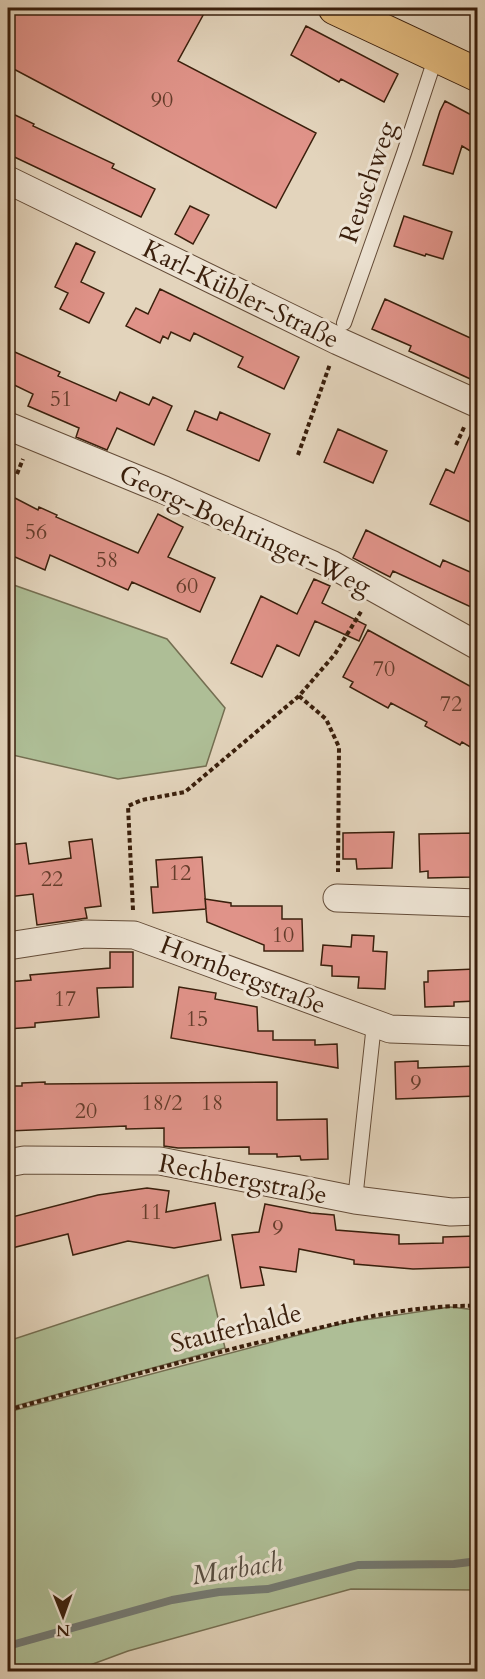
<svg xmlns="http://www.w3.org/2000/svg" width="485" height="1679" font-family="Cardo,serif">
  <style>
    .green { fill: #aebe96; stroke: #746e51; stroke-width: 1.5 }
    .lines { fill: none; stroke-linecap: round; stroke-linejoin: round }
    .stream { stroke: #737a74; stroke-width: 8 }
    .building { fill: #e09389; stroke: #3a1f0c; stroke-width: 1.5 }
    .service-casing { stroke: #644c38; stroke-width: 16 }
    .minor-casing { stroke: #644c38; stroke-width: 29 }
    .primary-casing { stroke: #3a1f0c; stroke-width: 35 }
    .path { stroke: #3a1f0c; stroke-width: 4; stroke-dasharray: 4.5 3; stroke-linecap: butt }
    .service { stroke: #ede3d3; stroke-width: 14 }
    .minor { stroke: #ede3d3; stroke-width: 27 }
    .primary { stroke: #e2ba7e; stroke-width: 33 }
    .labels { text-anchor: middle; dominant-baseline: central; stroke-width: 6; stroke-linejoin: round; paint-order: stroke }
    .number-label { font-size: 22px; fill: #643c2b }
    .street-label { font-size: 26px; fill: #3a1f0c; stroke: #ede3d3 }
    .water-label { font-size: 27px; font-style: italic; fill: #564c40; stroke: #ede3d3 }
  </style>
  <rect width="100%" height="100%" fill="#e3d4bc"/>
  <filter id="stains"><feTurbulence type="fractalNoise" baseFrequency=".00333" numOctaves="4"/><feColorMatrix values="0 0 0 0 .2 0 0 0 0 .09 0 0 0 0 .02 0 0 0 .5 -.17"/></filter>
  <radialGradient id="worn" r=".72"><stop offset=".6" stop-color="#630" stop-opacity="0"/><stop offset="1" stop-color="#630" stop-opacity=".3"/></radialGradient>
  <path class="green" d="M8,583L167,639L225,708L206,766L118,779L8,754Z
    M208,1275L225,1348L8,1408V1341Z
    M450,1307L477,1310V1590L351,1589L128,1651L74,1671H8V1412L344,1323Z"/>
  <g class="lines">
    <path class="stream" d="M8,1646L172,1600L219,1592L268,1589L358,1565L454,1564L478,1561"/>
  </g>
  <path class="building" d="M8,8H207L178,61L316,133L276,208L8,66Z
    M306,26L398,74L384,102L341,79L339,82L291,55Z
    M445,101L477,118V155L462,146L453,174L423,165L440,111Z
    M13,114L34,124L33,126L114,164L112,168L155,189L141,217L8,154V124Z
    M190,206L209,215L193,244L175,234Z
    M404,216L452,232L443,259L426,254L425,256L394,246Z
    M76,243L95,252L81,282L104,293L89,323L60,309L68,293L55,287Z
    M160,289L299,357L284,389L238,367L243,357L194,333L190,341L171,332L168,339L163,336L160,343L126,326L136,308L148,314Z
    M385,299L477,341V382L409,351L411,346L372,329Z
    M8,349L60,372L58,376L116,401L120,392L149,405L153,397L172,406L154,445L117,428L107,450L76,437L79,428L28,406L33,394L8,382Z
    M195,411L217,420L220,412L270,434L259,461L187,430Z
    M477,419V525L430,504L446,469L454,473Z
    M338,429L387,451L373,483L324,462Z
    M13,497L38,510L39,507L57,515L56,517L138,553L158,514L183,527L168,557L215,578L200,612L132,582L128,590L50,555L45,570L8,554V511Z
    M366,530L440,567L443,560L477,575V591L471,607L393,571L390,577L353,558Z
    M314,579L330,586L322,603L366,625L359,641L315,621L299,656L277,645L262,677L231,663L261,596L297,614Z
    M368,630L477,690V751L462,742L460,745L425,726L427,722L391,703L388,708L350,687L353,682L343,677Z
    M394,832L392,868L357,869L356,859H343V833Z
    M477,833V856H471L472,877L428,878V871L420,872L419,834Z
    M92,839L101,906L85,908L87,918L37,925L33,894L8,897V845L26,843L29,864L71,858L69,842Z
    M202,857L206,909L153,913L151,887H158L156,860Z
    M205,899L231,903V906H282V919H302L303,951H264V945L207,922Z
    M352,935L374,936L373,951L387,952L385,989L358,988L359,977L332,976V966L321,965L323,945L351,947Z
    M110,952H133V987L97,988L99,1017L35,1023V1027L8,1029V982L31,980L30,975L110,968Z
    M475,969L476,1001L454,1002V1006L425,1007L424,982H428V971Z
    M179,987L216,993L215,999L257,1007L258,1031H273V1040H315V1045L337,1044L338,1068L171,1038Z
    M418,1061V1068L477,1066V1096L396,1099L395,1062Z
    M45,1082V1084L277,1082V1120L327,1119L328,1159L301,1160L300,1156L277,1157V1154H249V1147L178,1148L164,1146V1128L126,1129V1126L9,1131L8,1086H22V1083Z
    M147,1188L169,1191L166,1212L215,1203L221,1240L174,1248L128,1241L73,1255L68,1234L8,1249V1218L98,1195Z
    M265,1204L311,1213L334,1215L336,1230L399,1235V1244L443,1243V1237L477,1236V1267L413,1269L354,1264V1260L299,1249L296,1272L260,1267L264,1285L241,1288L232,1235L259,1232Z"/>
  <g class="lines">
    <defs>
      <path id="service" d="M344,323L404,153L436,56
        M355,1200L374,1024"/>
      <path id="minor" d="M8,180L338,341L478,404
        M8,426L164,490L331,564L478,646
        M337,898L478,903
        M8,946L85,934L134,935L390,1029L478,1032
        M8,1163L24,1160L160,1161L355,1200L451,1212L478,1211"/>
      <path id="primary" d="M335,8L478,75"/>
    </defs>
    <use href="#service" class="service-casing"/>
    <use href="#minor" class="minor-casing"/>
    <use href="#primary" class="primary-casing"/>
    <path class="path" d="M294,8L307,14
      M456,445L465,425
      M298,455L330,364
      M17,474L23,459
      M299,696L326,719L339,747L338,872
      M133,910L128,806L142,800L185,792L299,696L335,654L362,610
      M8,1410C100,1384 192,1358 285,1336C347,1321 413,1304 478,1306"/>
    <use href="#service" class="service"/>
    <use href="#minor" class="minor"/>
    <use href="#primary" class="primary"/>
  </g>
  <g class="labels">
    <g class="number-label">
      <text x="162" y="100">90</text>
      <text x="61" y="399">51</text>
      <text x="36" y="532">56</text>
      <text x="107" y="560">58</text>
      <text x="187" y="586">60</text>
      <text x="384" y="669">70</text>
      <text x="451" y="704">72</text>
      <text x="180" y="873">12</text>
      <text x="52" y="879">22</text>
      <text x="283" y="935">10</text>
      <text x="65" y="999">17</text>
      <text x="197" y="1019">15</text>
      <text x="416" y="1083">9</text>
      <text x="162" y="1103">18/2</text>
      <text x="212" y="1103">18</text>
      <text x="86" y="1111">20</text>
      <text x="151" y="1212">11</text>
      <text x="278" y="1228">9</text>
    </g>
    <g class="street-label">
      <text transform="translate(368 182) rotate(-71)">Reuschweg</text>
      <text transform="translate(241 294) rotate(26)">Karl-Kübler-Straße</text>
      <text transform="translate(245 530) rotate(25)">Georg-Boehringer-Weg</text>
      <text transform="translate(243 975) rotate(21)">Hornbergstraße</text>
      <text transform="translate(243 1179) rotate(11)">Rechbergstraße</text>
      <text transform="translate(236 1328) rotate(-14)">Stauferhalde</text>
    </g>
    <g class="water-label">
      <text transform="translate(237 1569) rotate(-9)">Marbach</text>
    </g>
  </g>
  <rect width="485" height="1679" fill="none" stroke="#e3d4bc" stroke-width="30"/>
  <rect x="9" y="9" width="467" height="1661" fill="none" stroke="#3a1f0c" stroke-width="3"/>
  <rect x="15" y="15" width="455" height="1649" fill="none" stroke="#3a1f0c" stroke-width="1.5"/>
  <g transform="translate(63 1616) rotate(179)" stroke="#ede3d3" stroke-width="4.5" paint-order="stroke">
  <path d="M0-4.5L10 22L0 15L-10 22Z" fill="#3a1f0c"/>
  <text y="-9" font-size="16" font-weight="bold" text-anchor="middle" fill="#3a1f0c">N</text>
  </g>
  <rect width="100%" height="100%" filter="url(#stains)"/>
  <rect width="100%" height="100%" fill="url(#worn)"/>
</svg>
